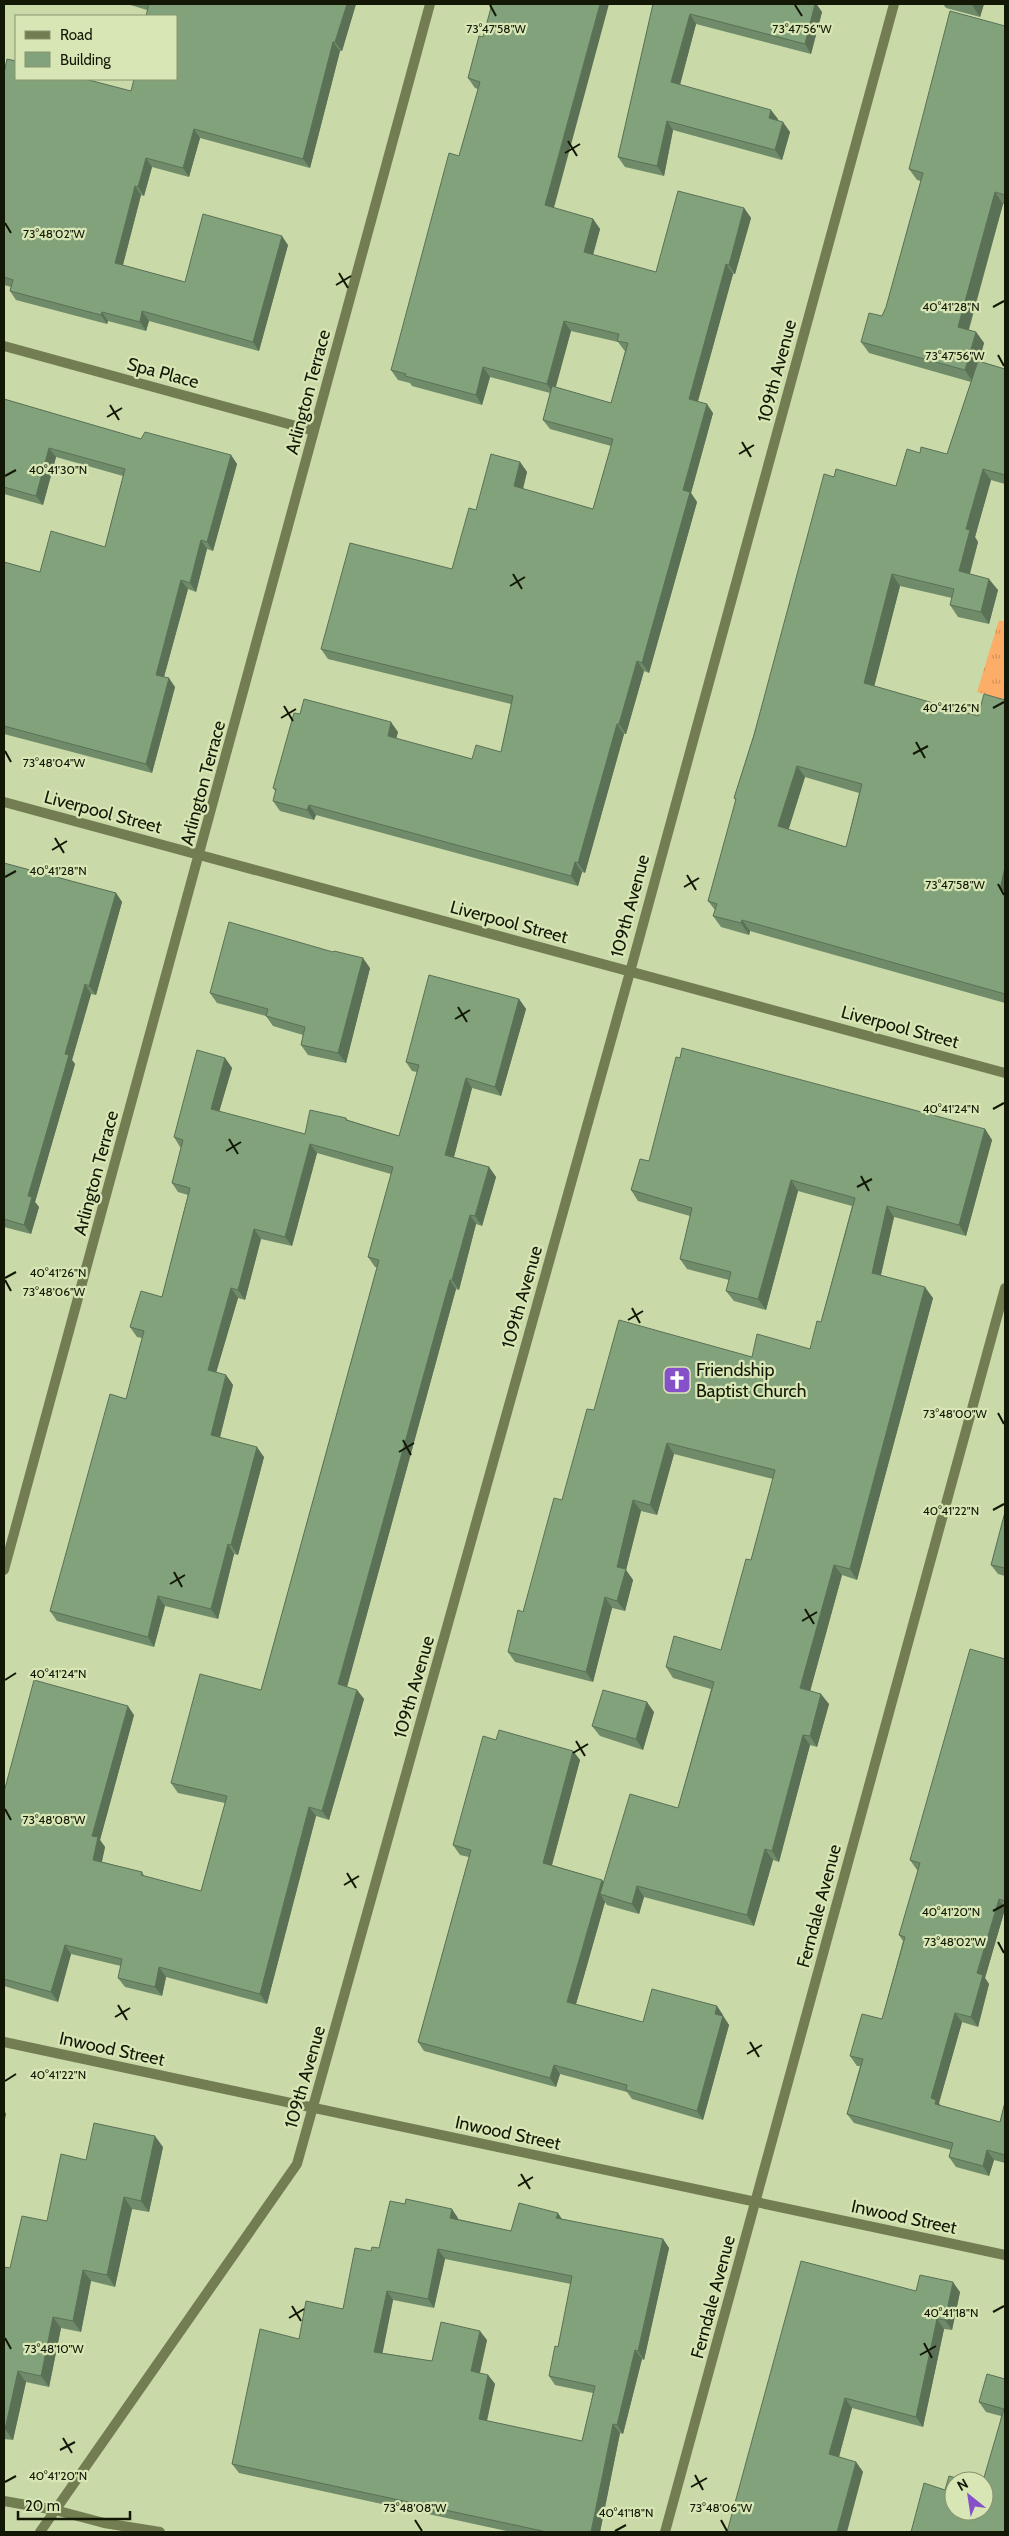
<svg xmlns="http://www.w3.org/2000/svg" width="1009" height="2536" font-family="Cabin,sans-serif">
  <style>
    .grass { fill: url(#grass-tufts) }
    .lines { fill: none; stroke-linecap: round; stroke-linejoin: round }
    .street { stroke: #727e52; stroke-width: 10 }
    .wall { fill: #6f8b6a; fill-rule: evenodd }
    .shaded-wall { fill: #5a7156 }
    .building { fill: #81a27b; stroke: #5a7156; fill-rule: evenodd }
    .ticks { fill: none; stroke: #131806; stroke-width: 2 }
    .labels { text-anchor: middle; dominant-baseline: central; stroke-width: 4.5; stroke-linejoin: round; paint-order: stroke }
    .street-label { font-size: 18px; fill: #131806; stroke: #d7e6b4 }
    .poi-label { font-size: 18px; fill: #131806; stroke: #d7e6b4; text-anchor: start }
    .ticks-label { font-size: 12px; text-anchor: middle; fill: #131806; stroke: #d7e6b4; stroke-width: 4.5; stroke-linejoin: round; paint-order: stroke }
  </style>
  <defs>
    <pattern id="grass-tufts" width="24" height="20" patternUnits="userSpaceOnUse" patternTransform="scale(1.25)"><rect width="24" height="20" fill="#fcad67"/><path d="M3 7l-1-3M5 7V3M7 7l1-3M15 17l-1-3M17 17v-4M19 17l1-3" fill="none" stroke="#d79458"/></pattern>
  </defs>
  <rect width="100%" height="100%" fill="#cad9a8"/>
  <path class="grass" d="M999,620L1005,622V700L977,692Z"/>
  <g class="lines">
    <path class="street" d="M4,346L314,431
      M4,802L1005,1073
      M4,1570L430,4
      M4,2042L1005,2255
      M4,2501L55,2510L104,2523L160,2532
      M40,2532L297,2164L630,972L894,4
      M665,2532L1005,1288"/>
  </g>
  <path class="wall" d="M127,4H356L342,51H340L310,168L200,138L189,177L152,167L144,196L141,195L123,265L185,282L288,245L259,351L149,321L146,331L108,321L107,324L16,300L10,291L11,287L4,285V73L131,91L176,79L147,10Z
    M653,4H818L817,5L822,12L811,54L696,24L680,85L778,119L777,121L790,132L782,160L673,130L664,176L625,167L618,157Z
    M943,4H984L980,17L946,8Z
    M1005,26V204H1003L969,330L976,332L984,343L979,361L1005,369V484L991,480L975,537L978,542L970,574L998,590L989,624L958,617L950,605L952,598L900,586L874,686L978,716L1005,700V1003L750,931L749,935L721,927L713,916L715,910L708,901L736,801L734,798L834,477L896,486L920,453L947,454L971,382L869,353L861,342L882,316L886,307L921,181L917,180L909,169ZM805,777L859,793L846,847L788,830Z
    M479,36L554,208L593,219L600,229L593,255L656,272L744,208L751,218L735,274H733L698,401L713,413L691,493L697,502L649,673L644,671L626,734H624L585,873L582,872L578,886L316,815L314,820L280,811L273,801L276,792L273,788L300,714L398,732L396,739L472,759L501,752L511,704L328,659L321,649L452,569L476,510L520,462L527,472L523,489L593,509L611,446L550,429L543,420L550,393L490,377L482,405L412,386L410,383L398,380L391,370L459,156L478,89L475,88L468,78ZM571,331L618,342L624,350L625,351L611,403L555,387Z
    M4,399L141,439L231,455L237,464L213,551L207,549L196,592L188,589L164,677L175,687L152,773L4,734V562L40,572L105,547L123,476L56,457L43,505L4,494Z
    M4,863L116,893L122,902L96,995L91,994L72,1060L75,1064L35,1202L39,1207L31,1234L4,1227Z
    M370,968L346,1063L308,1055L301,1045L303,1035L273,1026L266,1016L217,1003L210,993Z
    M519,999L526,1009L501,1096L472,1088L454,1157L489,1167L496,1177L482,1226L476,1224L459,1290L456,1289L347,1687L357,1690L364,1699L329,1820L316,1816L267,2004L166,1977L162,1996L125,1987L118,1978L121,1966L71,1954L58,2002L4,1986V1792L134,1715L100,1840L105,1847L102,1862L142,1872L145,1877L201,1891L225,1803L178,1793L171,1783L261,1690L377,1267H375L368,1257L391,1174L317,1153L292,1246L261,1239L245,1300L238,1298L216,1372L226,1375L233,1385L220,1437L264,1457L238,1555L234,1554L218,1619L165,1606L154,1647L57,1621L50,1611L126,1399L142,1338L137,1337L130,1327L162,1297L188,1195L178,1192L172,1183L181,1147H180L174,1137L225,1058L232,1068L219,1112L305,1134L346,1118L348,1120L399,1136L417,1072L412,1071L406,1062Z
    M985,1129L992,1140L966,1236L894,1217L881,1275L933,1298L857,1580L842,1575L810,1691L829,1704L817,1747L810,1745L779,1862L773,1860L754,1926L644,1897L639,1914L607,1905L605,1902L576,2004L643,2022L717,2006L729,2025L703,2120L632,2099L627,2092L560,2074L556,2087L424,2051L418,2042L469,1857L460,1855L453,1845L496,1740L573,1751L580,1760L552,1865L602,1880L603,1882L678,1808L711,1689L673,1678L666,1667L721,1650L751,1560L773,1479L674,1454L657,1515L641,1511L626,1570L633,1580L625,1611L612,1608L593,1682L515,1662L508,1652L523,1612L594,1410L752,1357L810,1349L821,1322L852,1206L798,1191L766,1310L734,1301L726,1291L729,1280L687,1269L680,1259L690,1216L638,1201L631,1190L649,1161Z
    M1005,1512V1576L998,1574L991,1565Z
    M1005,1659V1909L985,1978L989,1984L978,2027L962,2022L939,2103L940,2106L1000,2122L1005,2102V2163L994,2160L989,2176L956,2167L949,2157L951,2150L854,2123L847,2114L860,2066H857L850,2056L882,2019L903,1941L899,1935L918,1870H917L910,1860Z
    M654,1712L643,1750L600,1736L592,1726Z
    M163,2147L149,2212L132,2209L115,2287L91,2281L81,2332L61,2328L49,2387L26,2382L13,2440L4,2439V2267L10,2268L47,2221L86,2160Z
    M458,2218V2219L511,2231L562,2219L663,2239L669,2248L644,2360L642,2359L623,2434L620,2433L600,2532H511L239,2473L232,2464L299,2339L343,2309L371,2251ZM445,2259L571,2284L558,2347L549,2376L555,2385L593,2393L582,2441L487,2421L495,2384L488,2375L480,2373L487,2340L432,2361L382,2353L393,2300L434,2308Z
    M916,2291L960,2292L952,2330L944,2329L923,2427L852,2408L839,2457L856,2462L863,2472L727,2532Z
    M1005,2379V2532L984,2511L1001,2416L986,2412L979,2402Z"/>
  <path class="shaded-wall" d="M347,4H356L342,51L335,42Z
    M600,4H609L552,215L545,205Z
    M811,4H818L817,5L822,12L811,54L805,44Z
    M973,4H984L980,17L972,5Z
    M690,14L696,24L678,92L671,82Z
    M333,42L340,51L310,168L303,159Z
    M771,110L778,119L776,128L769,118Z
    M667,121L673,130L664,176L657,166Z
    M783,122L790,132L782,160L775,150Z
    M194,129L200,138L189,177L183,168Z
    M146,158L152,167L144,196L138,187Z
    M135,186L141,195L121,272L115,263Z
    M995,192L1003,204L966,338L958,327Z
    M744,208L751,218L735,274L729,265Z
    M593,219L600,229L591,262L584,252Z
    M282,236L288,245L259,351L253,342Z
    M726,264L733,274L696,408L689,399Z
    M142,311L149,321L146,331L140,322Z
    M102,312L108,321L107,324L101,315Z
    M564,321L571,331L554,394L547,384Z
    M976,332L984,343L973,382L965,370Z
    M483,367L490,377L482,405L476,395Z
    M707,404L713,413L691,493L697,502L649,673L642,663L683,490Z
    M49,448L56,457L43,505L36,496Z
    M231,455L237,464L213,551L207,542Z
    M520,462L527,472L521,496L514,486Z
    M983,469L991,480L975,537L978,542L967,583L959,571L966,529Z
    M201,540L207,549L196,592L190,583Z
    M892,574L900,586L872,695L864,683Z
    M989,579L998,590L989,624L981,612Z
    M181,580L188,589L162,684L156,675Z
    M637,661L644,671L626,734L619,724Z
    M169,678L175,687L152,773L146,764Z
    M391,722L398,732L394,746L388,736Z
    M617,724L624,734L585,873L578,863Z
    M797,766L805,777L786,838L778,826Z
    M309,805L316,815L314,820L307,810Z
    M575,862L582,872L578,886L571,876Z
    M1005,867V898L1000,889Z
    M116,893L122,902L96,995L89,986Z
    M742,920L750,931L749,935L741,923Z
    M363,958L370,968L346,1063L338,1053Z
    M85,984L91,994L72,1060L75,1064L35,1202L39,1207L31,1234L24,1225L28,1196L65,1054Z
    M519,999L526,1009L501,1096L495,1087Z
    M225,1058L232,1068L217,1119L211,1109Z
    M466,1078L472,1088L452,1164L445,1155Z
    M985,1129L992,1140L966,1236L959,1225Z
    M310,1144L317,1153L292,1246L285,1237Z
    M489,1167L496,1177L482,1226L475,1216Z
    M791,1180L798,1191L766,1310L758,1299Z
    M887,1206L894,1217L879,1283L872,1273Z
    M470,1215L476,1224L459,1290L452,1280Z
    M254,1229L261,1239L245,1300L238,1290Z
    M450,1280L456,1289L345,1694L338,1684Z
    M925,1287L933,1298L857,1580L850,1569Z
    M231,1288L238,1298L214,1380L208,1370Z
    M226,1375L233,1385L218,1445L211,1435Z
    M667,1443L674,1454L657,1515L650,1505Z
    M257,1447L264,1457L238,1555L231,1545Z
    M633,1500L641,1511L626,1570L633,1580L625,1611L617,1601V1567Z
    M228,1544L234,1554L218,1619L211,1609Z
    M834,1565L842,1575L808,1699L800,1688Z
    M158,1596L165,1606L154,1647L148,1637Z
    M605,1597L612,1608L593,1682L586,1672Z
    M357,1690L364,1699L329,1820L322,1811Z
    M821,1694L829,1704L817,1747L810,1736Z
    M647,1702L654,1712L643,1750L636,1739Z
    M128,1706L134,1715L100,1840L105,1847L100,1869L93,1860L92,1836Z
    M803,1735L810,1745L779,1862L772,1851Z
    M573,1751L580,1760L550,1872L543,1863Z
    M309,1807L316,1816L267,2004L260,1994Z
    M765,1849L773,1860L754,1926L747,1915Z
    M602,1880L609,1889L600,1894L605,1902L574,2011L567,2002Z
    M637,1886L644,1897L639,1914L632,1904Z
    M999,1899L1005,1909L985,1978L989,1984L978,2027L971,2017L977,1973Z
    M65,1945L71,1954L58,2002L51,1992Z
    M159,1967L166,1977L162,1996L155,1987Z
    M717,2006L723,2015L721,2023L715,2014Z
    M955,2013L962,2022L939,2103L943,2110L942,2114L931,2098Z
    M723,2016L729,2025L703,2120L697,2111Z
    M554,2065L560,2074L556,2087L550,2078Z
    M4,2110L6,2114L4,2124Z
    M155,2136L163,2147L149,2212L141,2201Z
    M987,2150L994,2160L989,2176L983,2166Z
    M124,2197L132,2209L115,2287L107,2275Z
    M452,2209L458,2218L456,2227L450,2218Z
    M558,2213L564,2222L556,2218Z
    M663,2239L669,2248L644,2360L638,2351Z
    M438,2249L445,2259L434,2308L428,2299Z
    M83,2270L91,2281L81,2332L73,2321Z
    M953,2282L960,2292L952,2330L945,2320Z
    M387,2291L393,2300L381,2361L374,2352Z
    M53,2317L61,2328L49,2387L41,2376Z
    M937,2319L944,2329L923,2427L916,2417Z
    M480,2331L487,2340L478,2380L471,2371Z
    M635,2350L642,2359L623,2434L617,2425Z
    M18,2371L26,2382L13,2440L5,2429Z
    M488,2375L495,2384L485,2428L479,2419Z
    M845,2398L852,2408L837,2464L829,2454Z
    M613,2424L620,2433L600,2532H591Z
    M856,2462L863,2472L847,2532H837Z"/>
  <path class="building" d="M149,4H347L335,42H333L303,159L194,129L183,168L146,158L138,187L135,186L115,263L185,282L203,214L282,236L253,342L142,311L140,322L102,312L101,315L10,291L13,280L4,277V73L7,59L16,61V79H85L131,91L134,79H176V16H146Z
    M492,4H600L545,205L593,219L584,252L656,272L678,191L744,208L729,265L726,264L689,399L707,404L683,490L690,492L642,663L637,661L619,724H617L578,863L575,862L571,876L309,805L307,810L273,801L276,789L273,788L294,713L300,714L304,699L391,722L388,736L472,759L476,745L501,752L513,696L321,649L350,543L452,569L469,508L476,510L491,454L520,462L514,486L593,509L613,439L543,420L552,386L611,403L628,343L617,341L619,334L564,321L547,384L483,367L476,395L405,376L406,374L391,370L449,153L459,156L480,82L468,78L479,36L483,37Z
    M653,4H815L805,44L690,14L671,82L771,110L769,118L783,122L775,150L667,121L657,166L618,157Z
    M950,11L1005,26V195L995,192L958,327L976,332L965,370L861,342L869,313L882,316L886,307L923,173L909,169Z
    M978,361L1005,369V475L983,469L966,529L970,530L959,571L989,579L981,612L950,605L954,589L892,574L864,683L978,716L984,694L1005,700V867L1000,889L1005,891V994L742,920L741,923L713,916L717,904L708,901L736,799L734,798L754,735L824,474L834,477L836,469L896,486L907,449L920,453L921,447L947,454ZM797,766L862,784L846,847L778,826Z
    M4,399L141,439L145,432L231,455L207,542L201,540L190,583L181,580L156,675L169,678L146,764L4,726V562L40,572L51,531L105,547L125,469L49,448L36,496L4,487Z
    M4,863L116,893L89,986L85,984L65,1054L69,1055L28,1196L32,1197L24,1225L4,1219Z
    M229,922L333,952L334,951L363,958L338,1053L301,1045L305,1027L266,1016L268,1009L210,993Z
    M429,975L519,999L495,1087L466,1078L445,1155L489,1167L475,1216L470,1215L452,1280H450L338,1684L357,1690L322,1811L309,1807L260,1994L159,1967L155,1987L118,1978L122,1959L65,1945L51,1992L4,1979V1792L34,1680L128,1706L92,1836L98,1837L93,1860L142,1872L141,1875L201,1891L227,1796L171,1783L200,1674L261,1690L379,1260L368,1257L393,1167L310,1144L285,1237L254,1229L238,1290L231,1288L208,1370L226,1375L211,1435L257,1447L231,1545L228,1544L211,1609L158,1596L148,1637L50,1611L110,1394L126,1399L144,1331L130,1327L141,1291L162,1297L190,1188L172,1183L183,1140L174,1137L197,1050L225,1058L211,1109L305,1134L310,1110L346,1118V1120L399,1136L419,1065L406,1062Z
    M682,1048L985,1129L959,1225L887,1206L872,1273L925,1287L850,1569L834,1565L800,1688L821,1694L810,1736L803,1735L772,1851L765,1849L747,1915L637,1886L632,1904L600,1894L630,1794L678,1808L714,1682L666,1667L674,1636L721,1650L746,1559L751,1560L775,1470L667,1443L650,1505L633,1500L617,1567L626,1569L617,1601L605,1597L586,1672L508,1652L518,1610L523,1612L554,1498L562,1500L587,1409L594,1410L619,1320L752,1357L757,1334L810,1349L817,1321L821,1322L855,1198L791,1180L758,1299L726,1291L731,1272L680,1259L692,1208L631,1190L640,1159L649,1161L676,1057L680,1058Z
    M1005,1512V1568L991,1565Z
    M970,1649L1005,1659V1901L999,1899L977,1973L983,1975L971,2017L955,2013L931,2098L936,2100L935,2104L1000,2122L1005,2102V2155L987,2150L983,2166L949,2157L953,2143L847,2114L863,2059L850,2056L862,2014L882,2019L905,1937L899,1935L920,1863L910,1860Z
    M603,1690L647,1702L636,1739L592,1726Z
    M499,1730L573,1751L543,1863L602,1880L567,2002L643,2022L652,1989L717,2006L715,2014L723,2016L697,2111L626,2090L627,2085L554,2065L550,2078L418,2042L471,1850L453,1845L483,1736L496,1740Z
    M94,2123L155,2136L141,2201L124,2197L107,2275L83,2270L73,2321L53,2317L41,2376L18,2371L5,2429H4V2267L10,2268L22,2216L47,2221L61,2154L86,2160Z
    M406,2199L452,2209L450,2218L511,2231L519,2203L558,2213L556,2218L663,2239L638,2351L635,2350L617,2425L613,2424L591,2532H547L232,2464L260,2329L299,2339L306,2301L343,2309L355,2248L371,2251L372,2247L379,2248L390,2201L405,2204ZM438,2249L572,2276L558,2347L555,2346L549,2376L595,2386L582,2441L479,2419L488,2375L471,2371L480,2331L441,2322L432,2361L374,2352L387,2291L428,2299Z
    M801,2261L916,2291L920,2275L953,2282L945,2320L937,2319L916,2417L845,2398L829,2454L856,2462L837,2532H727Z
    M987,2374L1005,2379V2532H911L924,2483L945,2490L949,2476L968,2481H954V2511H984V2481H983L1004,2409L979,2402Z"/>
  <path class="ticks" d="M490,5L496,16M795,5L802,16M568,141L577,156M565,153L580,144M5,223L11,233M339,273L348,288M336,285L351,276M993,307L1004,301M998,355L1004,366M110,405L119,420M107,417L122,408M742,442L751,457M739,454L754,445M5,476L16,470M513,574L522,589M510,586L525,577M284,706L293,721M993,708L1004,702M281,718L296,709M916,742L925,758M5,751L11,762M913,754L928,746M55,838L64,853M52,850L67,841M687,875L696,890M5,877L16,871M998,884L1004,895M684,887L699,878M458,1007L467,1022M455,1019L470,1010M993,1109L1004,1103M229,1139L238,1154M226,1151L241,1142M861,1176L869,1191M857,1187L872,1179M5,1278L16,1272M5,1280L11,1291M632,1308L640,1323M628,1320L643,1311M998,1413L1004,1424M403,1440L411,1455M399,1452L414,1443M993,1510L1004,1504M174,1572L182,1587M170,1584L185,1575M805,1609L814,1624M802,1621L817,1612M5,1680L16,1673M576,1741L585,1756M573,1753L588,1744M5,1809L11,1820M347,1873L356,1888M344,1885L359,1876M993,1911L1004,1905M998,1942L1004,1953M118,2005L127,2020M115,2017L130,2008M750,2042L759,2057M747,2054L762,2045M5,2081L16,2074M521,2174L530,2189M518,2186L533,2177M292,2306L301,2321M993,2312L1004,2306M289,2318L304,2309M5,2338L11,2349M924,2343L932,2358M920,2355L936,2346M63,2438L72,2453M60,2450L75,2442M695,2475L703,2490M5,2482L16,2476M691,2487L707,2478M415,2520L422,2531M721,2520L727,2531M615,2531L626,2525"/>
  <defs>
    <symbol id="church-square" viewBox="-11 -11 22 22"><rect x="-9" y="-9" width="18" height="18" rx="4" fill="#8550c8" stroke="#d7e6b4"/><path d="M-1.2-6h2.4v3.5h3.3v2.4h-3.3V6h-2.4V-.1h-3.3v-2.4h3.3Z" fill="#fff"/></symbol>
  </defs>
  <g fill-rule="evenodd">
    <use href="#church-square" x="661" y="1364" width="32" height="32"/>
  </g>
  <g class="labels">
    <g class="street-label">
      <text transform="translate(777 371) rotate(-75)">109th Avenue</text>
      <text transform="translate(163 373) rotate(15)">Spa Place</text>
      <text transform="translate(308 392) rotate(-75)">Arlington Terrace</text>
      <text transform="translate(203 783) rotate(-75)">Arlington Terrace</text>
      <text transform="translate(103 812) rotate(15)">Liverpool Street</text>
      <text transform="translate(630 906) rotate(-75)">109th Avenue</text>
      <text transform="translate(509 922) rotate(15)">Liverpool Street</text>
      <text transform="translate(900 1027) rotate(15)">Liverpool Street</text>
      <text transform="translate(96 1173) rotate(-75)">Arlington Terrace</text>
      <text transform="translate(522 1297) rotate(-74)">109th Avenue</text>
      <text transform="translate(414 1687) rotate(-74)">109th Avenue</text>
      <text transform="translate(819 1906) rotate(-75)">Ferndale Avenue</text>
      <text transform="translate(112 2049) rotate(12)">Inwood Street</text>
      <text transform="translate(305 2077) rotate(-74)">109th Avenue</text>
      <text transform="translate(508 2133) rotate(12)">Inwood Street</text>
      <text transform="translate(904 2217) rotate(12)">Inwood Street</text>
      <text transform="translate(713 2297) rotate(-75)">Ferndale Avenue</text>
    </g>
    <g class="poi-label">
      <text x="696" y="1370">Friendship<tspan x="696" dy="21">Baptist Church</tspan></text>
    </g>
  </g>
  <g class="ticks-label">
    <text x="496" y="33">73°47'58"W</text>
    <text x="802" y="33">73°47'56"W</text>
    <text x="54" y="238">73°48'02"W</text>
    <text x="951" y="311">40°41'28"N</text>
    <text x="955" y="360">73°47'56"W</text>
    <text x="58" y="474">40°41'30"N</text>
    <text x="951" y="712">40°41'26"N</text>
    <text x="54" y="767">73°48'04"W</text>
    <text x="58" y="875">40°41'28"N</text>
    <text x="955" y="889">73°47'58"W</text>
    <text x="951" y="1113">40°41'24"N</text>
    <text x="58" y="1277">40°41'26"N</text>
    <text x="54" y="1296">73°48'06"W</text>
    <text x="955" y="1418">73°48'00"W</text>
    <text x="951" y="1515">40°41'22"N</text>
    <text x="58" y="1678">40°41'24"N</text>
    <text x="54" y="1824">73°48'08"W</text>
    <text x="951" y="1916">40°41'20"N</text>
    <text x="955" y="1946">73°48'02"W</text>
    <text x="58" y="2079">40°41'22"N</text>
    <text x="951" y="2317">40°41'18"N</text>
    <text x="54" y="2353">73°48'10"W</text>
    <text x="58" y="2480">40°41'20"N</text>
    <text x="415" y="2512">73°48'08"W</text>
    <text x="721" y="2512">73°48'06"W</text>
    <text x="626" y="2517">40°41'18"N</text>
  </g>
  <rect width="1009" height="2536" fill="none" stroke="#131806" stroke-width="10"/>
  <rect x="15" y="15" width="162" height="65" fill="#d7e6b4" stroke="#89946e"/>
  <rect x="25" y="31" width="25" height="8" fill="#727e52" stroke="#89946e"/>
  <text x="60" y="40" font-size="15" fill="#131806">Road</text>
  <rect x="25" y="52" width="25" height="15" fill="#81a27b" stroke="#89946e"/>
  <text x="60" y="65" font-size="15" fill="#131806">Building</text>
  <g transform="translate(969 2496) rotate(330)"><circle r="24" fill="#d7e6b4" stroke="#89946e"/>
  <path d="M0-4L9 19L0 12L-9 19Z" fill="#8550c8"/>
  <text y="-8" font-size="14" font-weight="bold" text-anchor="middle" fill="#131806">N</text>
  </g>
  <path d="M18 2511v8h112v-8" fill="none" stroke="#131806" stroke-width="2.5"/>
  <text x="25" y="2511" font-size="15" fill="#131806" stroke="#d7e6b4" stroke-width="4" paint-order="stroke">20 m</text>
</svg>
